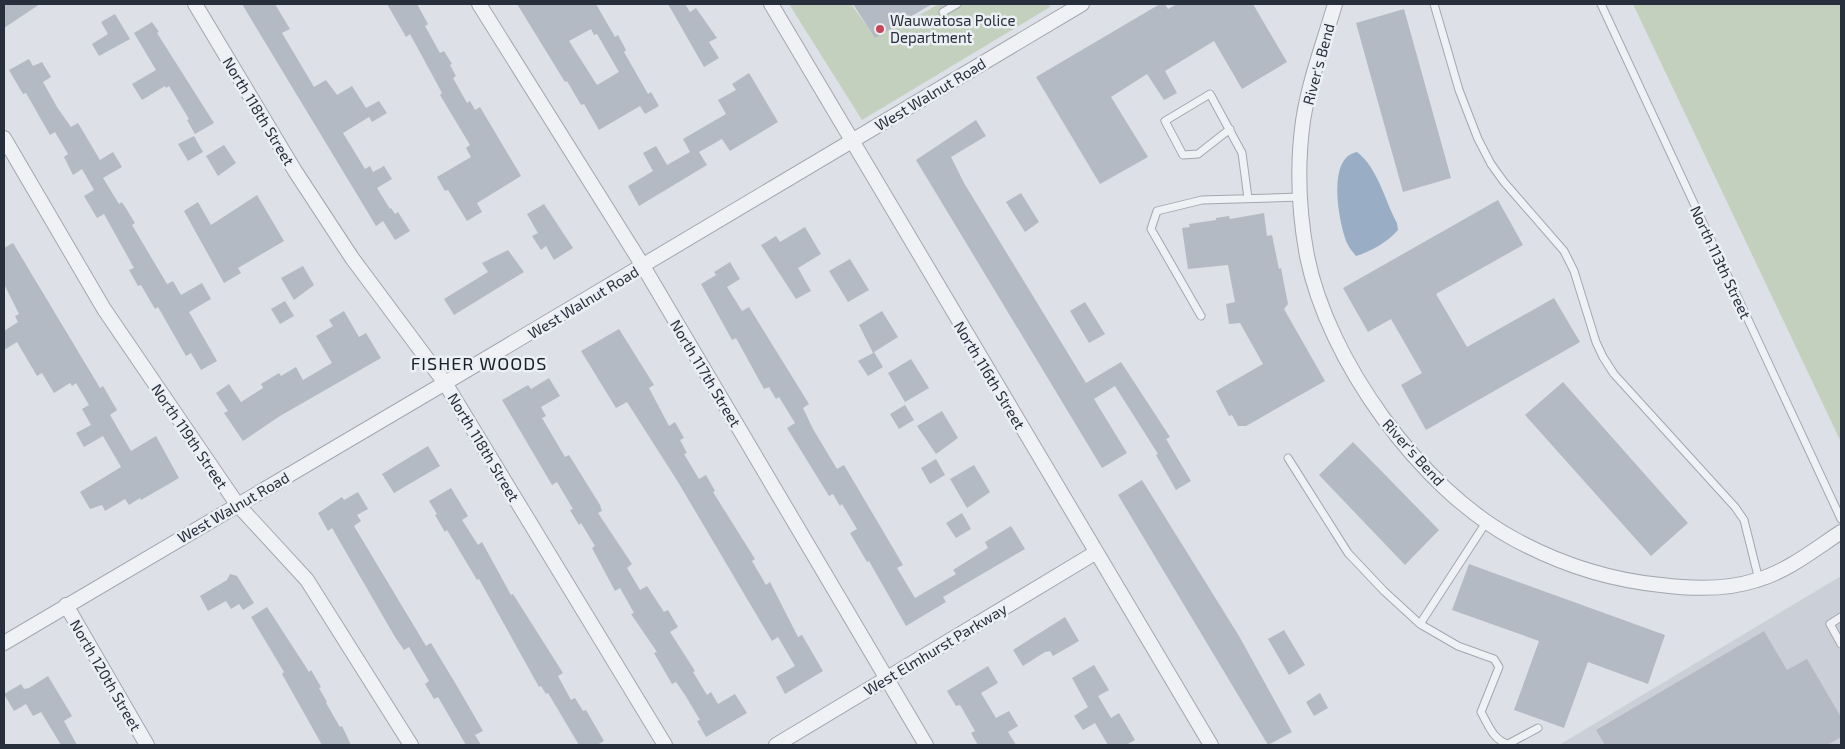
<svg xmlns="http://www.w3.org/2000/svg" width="1845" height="749" font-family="'Exo 2',sans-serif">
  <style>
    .built { fill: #cbd0d8 }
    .green { fill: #c3d0be }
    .water { fill: #99aec5 }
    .building { fill: #b4bac3; fill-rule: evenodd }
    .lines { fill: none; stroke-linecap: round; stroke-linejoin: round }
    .lane-casing { stroke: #a3a7b0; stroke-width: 9 }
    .street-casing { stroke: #a3a7b0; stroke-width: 16 }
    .lane { stroke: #eff1f5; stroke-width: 7 }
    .street { stroke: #eff1f5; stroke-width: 14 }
    .poi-dot { fill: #c74659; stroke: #eceff4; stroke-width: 2 }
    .labels { text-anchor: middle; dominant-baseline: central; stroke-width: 5; stroke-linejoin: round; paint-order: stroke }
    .poi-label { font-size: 15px; fill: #272f3c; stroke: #eceff4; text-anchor: start }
    .street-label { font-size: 15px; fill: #272f3c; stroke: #eceff4 }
    .quarter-label { font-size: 18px; letter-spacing: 1px; fill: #19202c; stroke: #eceff4 }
  </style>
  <rect width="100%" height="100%" fill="#dde0e6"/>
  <path class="built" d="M1841,576V745H1559Z"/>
  <path class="green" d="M789,4H851L875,37L913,16L914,18L939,4H1049L1050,7L862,120Z
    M1633,4H1841V442Z"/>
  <path class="water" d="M1357,152C1378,168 1385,201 1397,223L1398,230C1389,241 1370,252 1356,256C1353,252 1349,248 1347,243C1339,223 1326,157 1357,152Z"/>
  <path class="building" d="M4,4H40L4,28Z
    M242,4H275L290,29L282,33L314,87L326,80L337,95L352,86L366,108L379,101L387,113L372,122L369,117L343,133L365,169L370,166L373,172L384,166L392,179L377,188L390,209L391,208L395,214L398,212L410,231L395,240L383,221L376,226Z
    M387,4H417L428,24L425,26L440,53L444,51L452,64L450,65L456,76L453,78L467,103L470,101L475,110L480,107L521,176L477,203L482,212L467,221L448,190L445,191L437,177L471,157L466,148L470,145L440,95L442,93L410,34L406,37Z
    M517,4H596L615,37L618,35L626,50L624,52L648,94L651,92L659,106L645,114L640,106L599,130L584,104L581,105L567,81L565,82ZM591,29L594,35L597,34L619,72L597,85L569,41Z
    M668,4H685L690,12L696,8L717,38L709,42L719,58L704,67Z
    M853,4H932L875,38Z
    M1160,4H1165L1168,9L1177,4H1253L1287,62L1242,89L1214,41L1165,71L1177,93L1164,100L1147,74L1111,97L1148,157L1100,184L1036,77Z
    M1404,9L1451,178L1403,192L1356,23Z
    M115,14L130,39L99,56L92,44L108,34L101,22Z
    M152,22L159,32L157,33L214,123L195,134L187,120L189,119L169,86L166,88L165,86L142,100L132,84L156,70L134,33Z
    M29,59L33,66L42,62L51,77L43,82L57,107L71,127L78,123L100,160L113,152L122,167L103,178L119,204L122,202L135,223L132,225L167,284L173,281L181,295L202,283L211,299L189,312L217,361L201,370L191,353L186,356L158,307L155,309L141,285L138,286L129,270L134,268L104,214L97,218L84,196L94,190L82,169L73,175L64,157L68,154L55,132L50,135L26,93L23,94L9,70Z
    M749,73L778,122L730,151L722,139L699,152L707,165L639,206L628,186L653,171L643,153L656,146L667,165L690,152L683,139L726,114L718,100L736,90L732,84Z
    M976,120L986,136L951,157L964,183L1086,383L1121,362L1170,437L1166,439L1191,481L1176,490L1156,455L1158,454L1115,386L1094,399L1127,453L1102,468L916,160Z
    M194,136L203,152L188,161L178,144Z
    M224,145L236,163L218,176L206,156Z
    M1021,193L1039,222L1025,232L1006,202Z
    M257,195L284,241L238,268L241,273L224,283L184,211L198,202L211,225Z
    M1498,200L1523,245L1436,294L1467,347L1554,298L1580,342L1426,430L1401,385L1422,373L1391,319L1368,332L1343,288Z
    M544,204L573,248L554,260L546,246L541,250L532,236L538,233L527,214Z
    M1264,213L1267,236L1272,235L1279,269L1281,268L1288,304L1284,309L1325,381L1246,426H1238L1232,415L1229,416L1216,391L1263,364L1240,323L1229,324L1226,304L1235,302L1228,265L1188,269L1182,228L1190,227L1189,224L1216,220V218L1229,216L1230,219Z
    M805,227L821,254L798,268L811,291L796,299L761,245L776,236L780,242Z
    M13,243L100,388L103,386L117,410L110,415L131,451L156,436L179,478L141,500L140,498L129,505L125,499L105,511L102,505L90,509L80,492L121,467L103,436L84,447L76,433L91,425L82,409L89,405L76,383L72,386L70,383L54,393L42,373L37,376L17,342L4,350V331L18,322L15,316L19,314L4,284V248Z
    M508,250L524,272L454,315L444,299L488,272L482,263Z
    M850,259L869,290L848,302L829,271Z
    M730,262L740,279L727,287L742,311L749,307L809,404L803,408L813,429L837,469L844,465L903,565L897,568L915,598L956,574L953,570L988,548L985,542L1011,526L1025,549L943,597L946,602L906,626L869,561L867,562L850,533L857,529L842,504L840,506L833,494L829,496L787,428L795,423L779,397L776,399L769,387L764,389L736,338L732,340L701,284L716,275L714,272Z
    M303,266L314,285L294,300L281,278Z
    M285,301L294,316L280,324L271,309Z
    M1085,302L1105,334L1089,343L1070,311Z
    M344,311L359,337L366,333L381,358L280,416L243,441L224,413L228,411L216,393L229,384L241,402L263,388L261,384L279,373L281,376L296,367L303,380L332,363L316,336L333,326L329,320Z
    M882,311L898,337L874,352L883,367L868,376L858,361L873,353L859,325Z
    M619,329L654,385L649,388L669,426L675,422L684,438L680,440L687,453L684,454L699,479L706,475L715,491L713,492L755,559L752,561L766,585L770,582L798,637L802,635L823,671L785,694L776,677L795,666L778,637L772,641L678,482L627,402L616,408L581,351Z
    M911,359L929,388L905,402L888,373Z
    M549,378L560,396L541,407L546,416L542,418L565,457L569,455L600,505L602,511L598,513L632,564L627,568L640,590L647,586L664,612L668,610L678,627L670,632L695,671L693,672L707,695L711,692L718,704L735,694L747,713L706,737L697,721L700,720L685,695L676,682L672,684L654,653L657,652L631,614L634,613L620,588L615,591L607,576L592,548L595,546L581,523L579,525L570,510L573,509L557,482L552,485L502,400L528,385L531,389Z
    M1563,382L1688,523L1651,556L1525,415Z
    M905,405L914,420L899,429L890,414Z
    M942,411L958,438L936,454L917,426Z
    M1353,442L1439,530L1405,565L1319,475Z
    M428,446L440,466L394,493L382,474Z
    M936,459L945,475L930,484L921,468Z
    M974,465L990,492L967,508L950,479Z
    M1142,480L1239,636L1292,732L1268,745L1118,495Z
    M451,488L468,516L462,520L478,545L482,542L511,595L513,594L563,673L558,676L571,700L575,698L583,711L586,710L604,741L597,745H579L548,693L546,694L541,686L539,687L479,579L477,580L447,530L445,532L435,515L437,514L429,501Z
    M358,492L368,509L357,515L361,521L354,526L426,646L431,643L457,686L483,731L475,735L481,745H466L438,697L434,699L425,684L429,681L409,647L404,650L395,637L332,528L328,531L318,513L342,497L344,500Z
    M962,513L971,529L956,538L946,523Z
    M1469,564L1665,635L1648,684L1588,662L1564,728L1514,710L1539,641L1452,610Z
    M230,574L237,576L254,603L243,610L239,604L231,609L226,601L208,611L200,596L227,580Z
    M267,607L302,661L309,672L311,670L321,687L319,688L327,702L326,703L340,727L342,726L351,745H322L282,674L284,672L251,617Z
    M1065,617L1079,641L1053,656L1050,651L1045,652L1023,666L1013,650Z
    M1284,630L1305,665L1289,675L1268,639Z
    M1764,631L1787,670L1807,659L1841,717V737L1827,745H1605L1596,730Z
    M1094,665L1109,690L1098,696L1111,718L1119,713L1135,740L1126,745H1108L1095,723L1083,730L1074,716L1088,707L1072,678Z
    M988,666L998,683L981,693L996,718L1009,711L1018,726L1008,732L1016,745H978L971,733L975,731L960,705L956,706L947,691Z
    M48,676L72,716L64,721L77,745H61L41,712L33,716L26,704L14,711L4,694L21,684L24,689L29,688Z
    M1320,693L1328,708L1314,716L1306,702Z"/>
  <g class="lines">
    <defs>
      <path id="lane" d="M1434,4L1459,90L1478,139L1491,164L1504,182L1564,251L1574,271L1596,342L1603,357L1614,374L1735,507L1744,520L1759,580
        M1601,4L1841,519
        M943,12L957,4
        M1230,129L1198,154L1183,155L1165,121L1210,94L1242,153L1248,198
        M1201,316L1151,229L1157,211L1202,200L1301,197
        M1288,458L1348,553L1384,591L1420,624L1458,646L1494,659L1499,667L1481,712C1488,724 1493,740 1508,744L1538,728
        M1841,617L1830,624L1841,644
        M1420,624L1487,521"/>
      <path id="street" d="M195,4L295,171L352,258L445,383L665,745
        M479,4L643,266L926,745
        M771,4L1211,745
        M1335,4C1324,42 1309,81 1303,121C1297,164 1299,213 1307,256C1328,361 1420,488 1514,539C1560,564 1609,580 1661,585C1692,589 1727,590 1757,580C1788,571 1815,549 1841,532
        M4,138L104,309L237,504L307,580L411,745
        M66,605L147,745
        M4,643L445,383L1082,4
        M776,745L1095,553"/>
    </defs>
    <use href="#lane" class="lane-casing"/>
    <use href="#street" class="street-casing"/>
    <use href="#lane" class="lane"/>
    <use href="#street" class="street"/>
  </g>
  <circle class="poi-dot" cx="880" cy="29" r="5"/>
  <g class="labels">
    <g class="poi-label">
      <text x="890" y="20">Wauwatosa Police<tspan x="890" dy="17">Department</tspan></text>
    </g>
    <g class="street-label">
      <text transform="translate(1318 64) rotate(-75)">River's Bend</text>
      <text transform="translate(930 94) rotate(-31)">West Walnut Road</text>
      <text transform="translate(259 111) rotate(59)">North 118th Street</text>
      <text transform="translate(1721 262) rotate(65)">North 113th Street</text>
      <text transform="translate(583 302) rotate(-31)">West Walnut Road</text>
      <text transform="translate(706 373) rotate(59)">North 117th Street</text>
      <text transform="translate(990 375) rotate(59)">North 116th Street</text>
      <text transform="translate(190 436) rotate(56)">North 119th Street</text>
      <text transform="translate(484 447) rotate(59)">North 118th Street</text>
      <text transform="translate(1414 452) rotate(48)">River's Bend</text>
      <text transform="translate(233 507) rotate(-30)">West Walnut Road</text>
      <text transform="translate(935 649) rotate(-31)">West Elmhurst Parkway</text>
      <text transform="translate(106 675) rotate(60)">North 120th Street</text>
    </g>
    <g class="quarter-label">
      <text x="479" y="363">FISHER WOODS</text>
    </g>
  </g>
  <rect width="1845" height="749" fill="none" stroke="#272f3c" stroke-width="10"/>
</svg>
